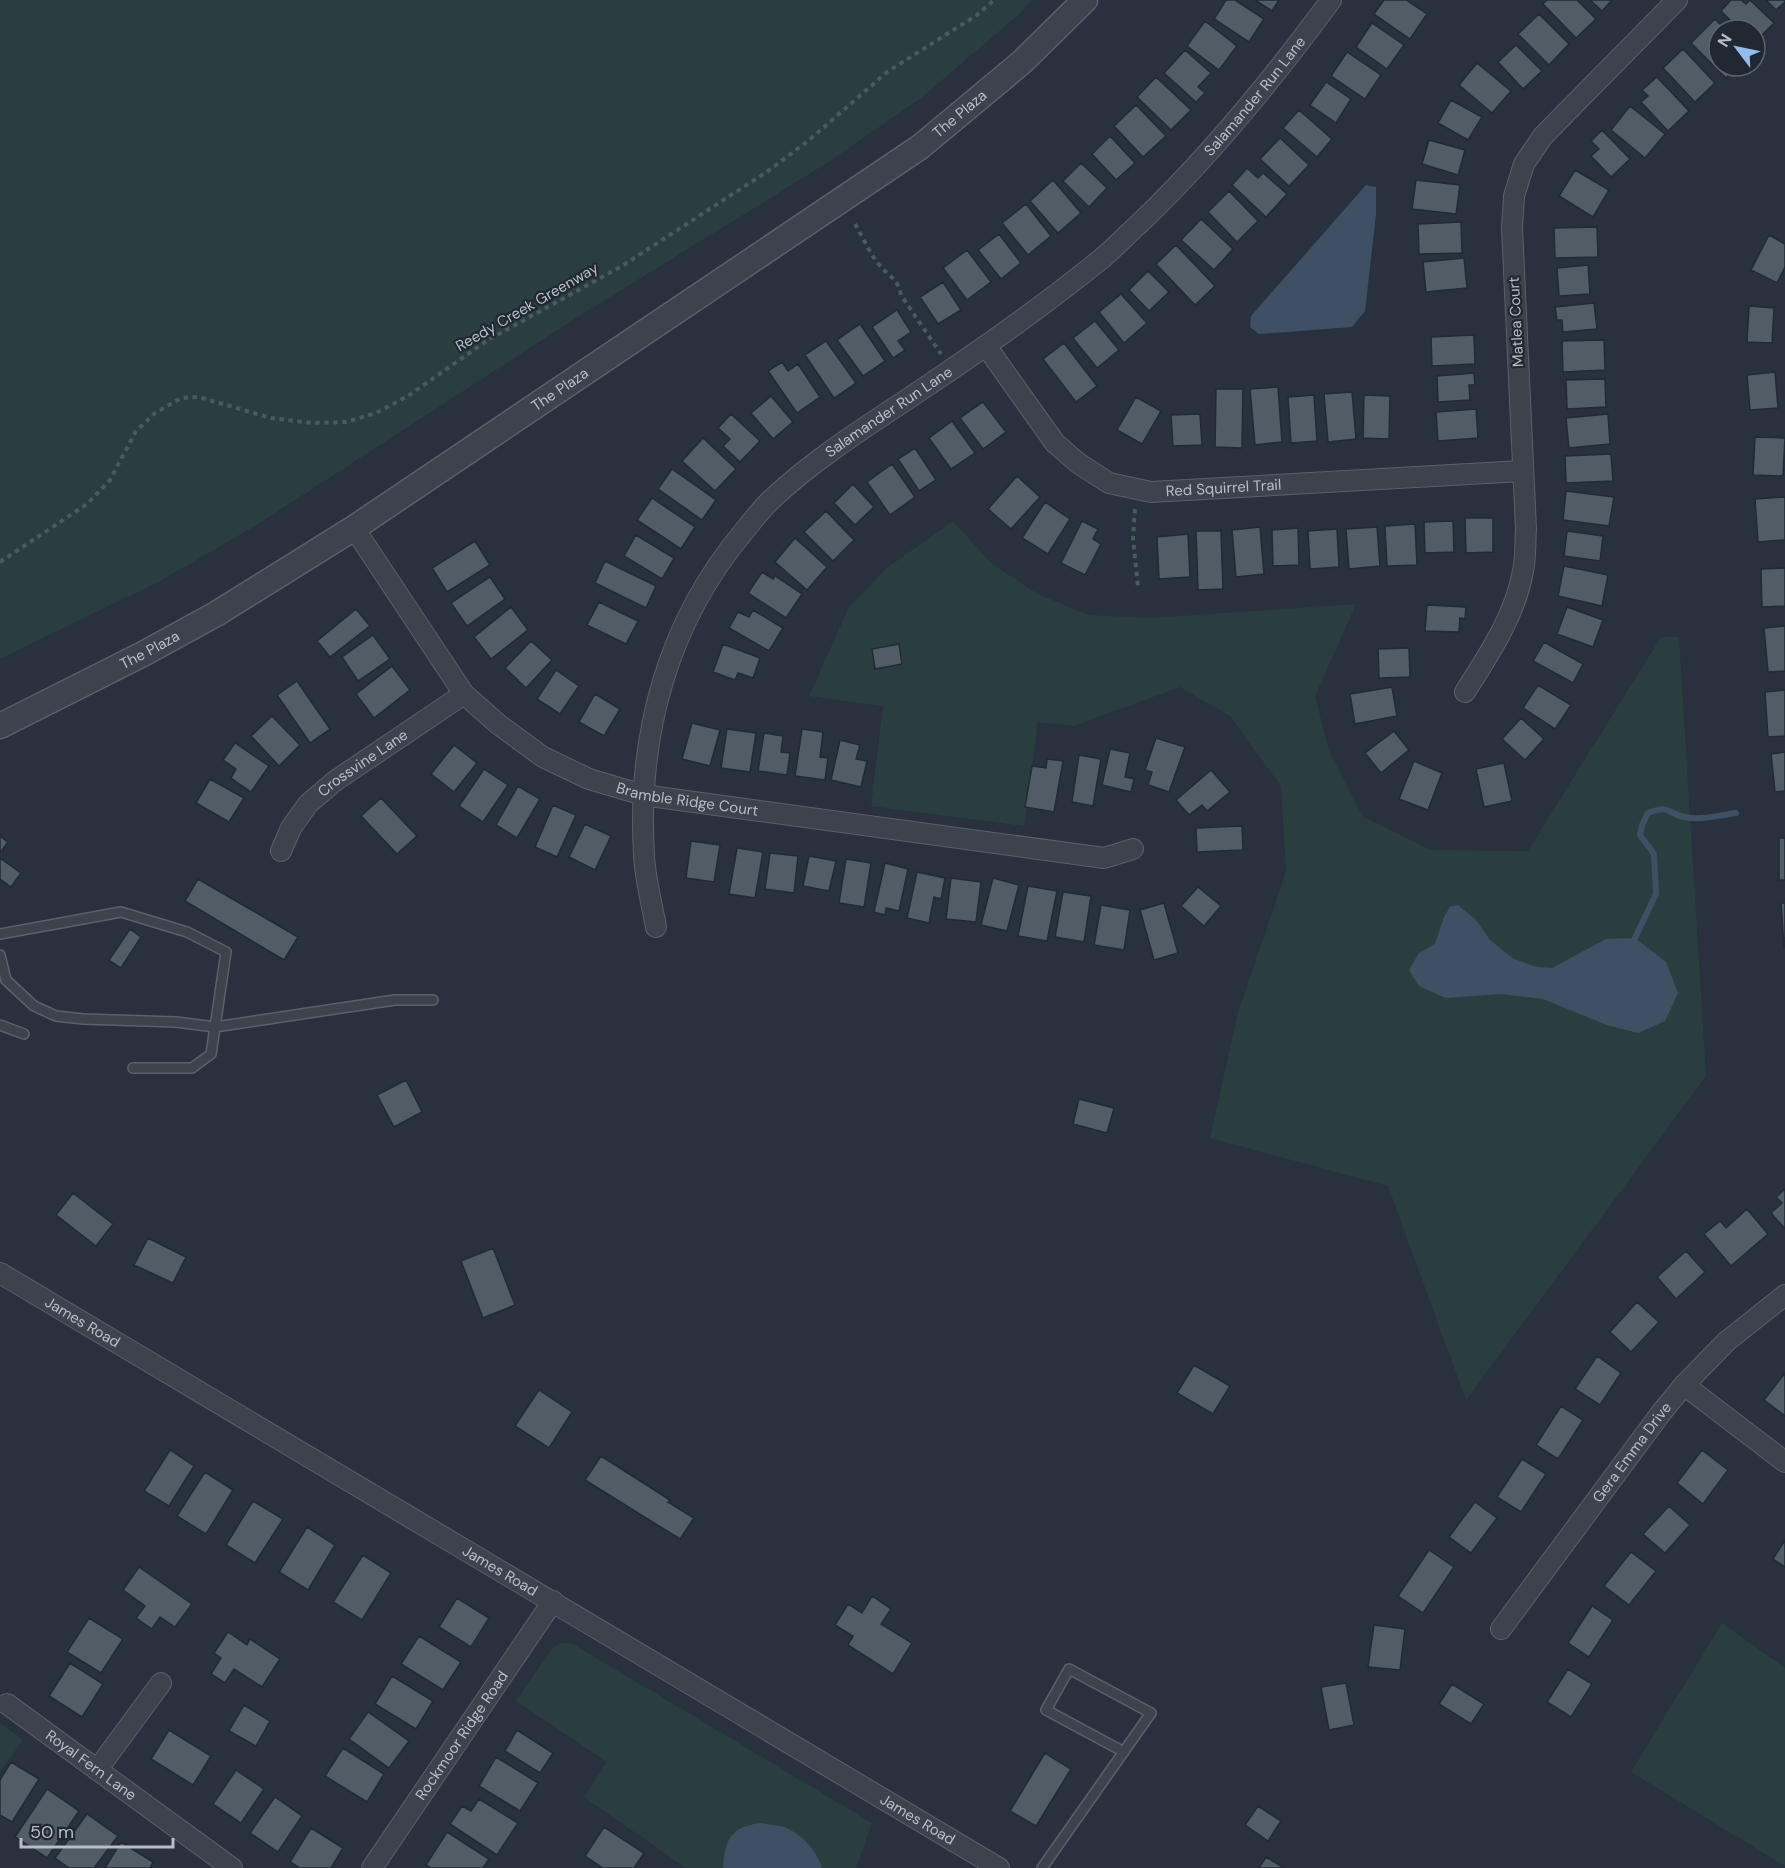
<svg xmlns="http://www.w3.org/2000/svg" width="1785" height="1868" font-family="'DM Sans',sans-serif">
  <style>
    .green { fill: #2b3e3f }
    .water { fill: #405064 }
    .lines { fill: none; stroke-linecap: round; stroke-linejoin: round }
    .stream { stroke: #405064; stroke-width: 6 }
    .building { fill: #515c67; stroke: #222a34; stroke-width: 1.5 }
    .service-casing { stroke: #59616b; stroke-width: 12 }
    .minor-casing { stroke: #59616b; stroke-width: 22 }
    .tertiary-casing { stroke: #59616b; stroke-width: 27 }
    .path { stroke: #4a5b5d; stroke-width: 4; stroke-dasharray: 4.5 4.5; stroke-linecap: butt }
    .service { stroke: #3b434d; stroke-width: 9 }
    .minor { stroke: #3b434d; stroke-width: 20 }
    .tertiary { stroke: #3b434d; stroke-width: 24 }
    .labels { text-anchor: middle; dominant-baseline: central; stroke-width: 4.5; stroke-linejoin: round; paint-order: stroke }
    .street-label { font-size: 15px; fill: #b8bec8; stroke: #202832 }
  </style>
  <rect width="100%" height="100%" fill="#28313d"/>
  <path class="green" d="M0,0H1032L1018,15L921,98L827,163L576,318L255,526L160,581L0,659Z
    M953,521L992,564L1038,594L1088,615L1153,618L1356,604L1315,696L1329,751L1363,817L1431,850L1528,851L1661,637H1679L1706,1076L1466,1400L1388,1186L1210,1138L1238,1013L1286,871L1281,786L1230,716L1180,687L1074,726L1038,722L1024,826L871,806L883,706L809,696L849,607L887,568Z
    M1722,1623L1785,1668V1866L1631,1772Z
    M561,1643L573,1644L872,1823L856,1868H686L584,1797L607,1762L516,1701L552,1649Z
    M0,1723L23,1740L0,1772Z"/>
  <path class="water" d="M1366,185L1376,187V214L1365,311L1352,327L1259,334L1250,327L1251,316Z
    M1458,905L1476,920L1490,940L1512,958L1536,967L1552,968L1606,939L1635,938L1666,962L1678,993L1665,1021L1638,1033L1607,1025L1543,999L1501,994L1446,998L1419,986L1409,970L1419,953L1435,944L1444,917L1450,907Z
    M761,1823C768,1825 777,1825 784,1827C802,1834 817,1851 822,1868H723C725,1840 730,1827 761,1823Z"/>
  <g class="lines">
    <path class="stream" d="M1635,938L1656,894L1654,854L1640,835L1642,825L1648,813C1670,805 1665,812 1684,817C1700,821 1720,815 1736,813"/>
  </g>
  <path class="building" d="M1226,0H1235L1264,19L1249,42L1214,19Z
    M1255,0H1279L1272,11Z
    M1384,0H1406L1427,14L1410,39L1374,14Z
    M1547,0H1577L1596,19L1576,38L1543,4Z
    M1590,0H1612L1602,11Z
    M1731,0H1741L1746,4L1750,0L1774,23L1755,42V30H1740L1721,11Z
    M1766,0H1785V2L1776,10Z
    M1539,14L1569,44L1549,65L1518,34Z
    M1715,19L1726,30H1719V66H1737L1726,78L1691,43Z
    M1205,21L1237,46L1219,70L1187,46Z
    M1372,23L1404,45L1387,69L1356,47Z
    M1516,45L1542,71L1523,89L1498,62Z
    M1683,49L1715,83L1695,102L1663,68Z
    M1185,50L1211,73L1198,87L1205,93L1196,102L1164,73Z
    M1347,52L1381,75L1365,99L1331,76Z
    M1477,63L1511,91L1492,113L1459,85Z
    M1156,77L1191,110L1171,130L1137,97Z
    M1657,77L1689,111L1668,131L1641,102L1648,96L1642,90Z
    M1326,82L1351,99L1336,123L1310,105Z
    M1451,100L1482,117L1468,140L1438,123Z
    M1136,105L1166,136L1143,157L1114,126Z
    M1630,106L1665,134L1645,158L1611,130Z
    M1299,110L1332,139L1317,157L1283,128Z
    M1602,130L1630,159L1611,177L1591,156L1599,149L1591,141Z
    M1110,136L1135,163L1116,180L1092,154Z
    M1280,138L1309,165L1289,186L1260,159Z
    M1429,140L1465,150L1458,175L1422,164Z
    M1081,163L1107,188L1089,207L1063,181Z
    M1247,168L1258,178L1263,173L1287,194L1266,217L1232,185Z
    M1575,170L1609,190L1593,217L1559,196Z
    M1053,180L1081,213L1058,233L1030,201Z
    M1416,180L1460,185L1456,214L1412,209Z
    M1229,191L1258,221L1237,242L1208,212Z
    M1026,204L1051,236L1028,255L1002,223Z
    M1201,219L1233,249L1214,270L1181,240Z
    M1461,222L1462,253L1419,254L1418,224Z
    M1597,227L1598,257L1555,258L1554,228Z
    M999,234L1021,263L1001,279L978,250Z
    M1769,235L1785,244V267L1777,283L1751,270Z
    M1176,245L1215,286L1195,305L1156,264Z
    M967,250L991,282L967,300L943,268Z
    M1464,258L1467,288L1426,292L1423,262Z
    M1588,265L1590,294L1559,296L1557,268Z
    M1148,271L1169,292L1149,311L1129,290Z
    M943,282L961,310L938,324L920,297Z
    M1121,294L1147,323L1124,343L1099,312Z
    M1594,303L1597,329L1563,332L1562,320H1557L1555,307Z
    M1749,306L1774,308L1772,343L1747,342Z
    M897,310L911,332L898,341L905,350L893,358L872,327Z
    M1095,321L1119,350L1097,368L1073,338Z
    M860,324L885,361L863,376L837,340Z
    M1474,335L1475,364L1432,366L1431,337Z
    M1604,340L1605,370L1563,372L1562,341Z
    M826,341L856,383L834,398L805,355Z
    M1064,343L1097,386L1076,402L1043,359Z
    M782,362L788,371L798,364L820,397L797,413L768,371Z
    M1775,372L1778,408L1750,410L1747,375Z
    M1474,373L1475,385H1469L1470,400L1438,402L1437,376Z
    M1605,379L1606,407L1567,409L1566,380Z
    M1278,387L1282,442L1255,445L1250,389Z
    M1216,389H1243L1242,448L1215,447Z
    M1352,392L1356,439L1328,442L1324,394Z
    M1314,395L1317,441L1291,443L1288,397Z
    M1364,395L1390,396L1389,439L1363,438Z
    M771,396L793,422L773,439L751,413Z
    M1136,397L1161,411L1142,444L1117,430Z
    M983,402L1006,432L983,449L960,418Z
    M1476,409L1478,438L1438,441L1436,412Z
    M731,414L760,441L740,462L723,446L730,439L718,428Z
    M1200,414L1202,445L1173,446L1171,415Z
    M1608,414L1610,444L1569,448L1566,418Z
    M952,421L975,453L951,469L929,438Z
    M1755,437L1785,438L1783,476L1753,475Z
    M703,438L736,469L715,491L682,461Z
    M915,448L936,480L919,491L898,459Z
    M1611,454L1613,481L1566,483L1565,456Z
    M892,464L915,497L890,515L867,482Z
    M672,469L716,500L702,520L658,489Z
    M1017,476L1040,497L1011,529L988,509Z
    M853,484L874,507L855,525L834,503Z
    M1566,491L1614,497L1609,526L1563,520Z
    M1785,497V540L1758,542L1755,499Z
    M652,498L695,527L681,549L637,520Z
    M1045,502L1070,519L1048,554L1022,538Z
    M826,511L854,540L833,561L804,532Z
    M1465,518H1493V552L1466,553Z
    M1082,521L1098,529L1093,539L1101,544L1085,575L1061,563Z
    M1453,521L1454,552L1425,553L1424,522Z
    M1415,524L1417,565L1387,566L1385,526Z
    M1260,527L1264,574L1236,577L1232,530Z
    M1377,527L1380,566L1349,569L1346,529Z
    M1298,528L1299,565L1273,566L1272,530Z
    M1337,529L1339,567L1310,569L1308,531Z
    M1196,531H1221L1223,589L1198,590Z
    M1567,531L1603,536L1600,561L1564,556Z
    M1188,534L1190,577L1159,579L1157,537Z
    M636,535L674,558L662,579L624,556Z
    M795,538L827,567L807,590L775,562Z
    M475,541L490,565L447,592L432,568Z
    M605,561L656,586L646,608L595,583Z
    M1564,566L1608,575L1602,606L1558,596Z
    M1785,568V606L1762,607L1761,569Z
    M762,572L773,579L775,576L802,594L786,618L748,593Z
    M490,577L505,599L467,626L451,603Z
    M599,602L638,621L626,644L587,625Z
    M1427,605L1466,607L1465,619L1460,618L1459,632L1425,631Z
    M511,607L528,630L491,659L474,637Z
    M1567,607L1603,620L1593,647L1557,634Z
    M356,609L370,626L330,657L317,641Z
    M753,610L783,628L769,651L729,628L738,612L749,617Z
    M1785,626V671L1768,672L1764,628Z
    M373,635L390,659L358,681L342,657Z
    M531,641L552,660L526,688L505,668Z
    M1544,642L1583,664L1573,683L1533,661Z
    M723,644L760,658L753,678L738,673L735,680L713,672Z
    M899,644L902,664L875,669L872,649Z
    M1409,648L1410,677L1379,678L1378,649Z
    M392,666L410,690L374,718L356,694Z
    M556,670L579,686L560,714L537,699Z
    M297,681L330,729L310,743L277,695Z
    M1538,685L1571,705L1555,729L1523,708Z
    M1392,687L1397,716L1355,724L1350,694Z
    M1785,690V736L1768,737L1765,692Z
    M595,694L620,709L604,736L579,722Z
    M272,716L300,745L279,766L251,736Z
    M1521,718L1544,739L1525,760L1502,739Z
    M692,723L720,730L710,766L682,759Z
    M727,729L756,733L750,772L721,768Z
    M802,729L823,732L820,757L828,758L825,780L795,776Z
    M1394,731L1409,750L1381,773L1365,753Z
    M764,733L783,736L781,752L790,753L787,775L758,771Z
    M1156,738L1185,747L1169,792L1148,785L1152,772L1145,770Z
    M840,740L860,745L856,759L867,761L861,787L831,780Z
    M235,743L269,766L251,792L231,778L236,769L223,760Z
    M454,745L477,763L454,792L431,774Z
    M1110,749L1130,753L1125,777L1134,779L1131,792L1102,785Z
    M1785,752V791L1775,792L1771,754Z
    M1079,755L1101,759L1093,806L1072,802Z
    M1047,759L1063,761L1054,812L1025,807L1032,766L1046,768Z
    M1414,761L1442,773L1428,810L1399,799Z
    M1504,763L1512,801L1484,807L1476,769Z
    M484,769L508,785L483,822L459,806Z
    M1211,770L1230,792L1207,811L1202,805L1189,815L1176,800Z
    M210,779L244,798L229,822L196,803Z
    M518,786L540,799L517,838L496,825Z
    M381,798L417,836L397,854L361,816Z
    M553,805L576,815L557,857L535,847Z
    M585,824L611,836L595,870L569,857Z
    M1242,826L1243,850L1197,852L1196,828Z
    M0,836L8,842L0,853Z
    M1779,838H1785V880H1779Z
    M691,841L720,845L714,882L686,878Z
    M737,848L763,852L755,898L729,894Z
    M770,853L798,856L794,893L765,889Z
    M809,856L836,861L829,891L803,886Z
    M0,858L21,873L11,887L0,879Z
    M846,859L871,863L864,907L839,903Z
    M885,863L908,869L899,911L886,908L885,915L874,912Z
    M917,872L945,878L941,899L934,897L929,923L907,918Z
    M951,878L981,882L976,922L946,919Z
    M993,878L1019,885L1007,931L981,925Z
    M198,879L298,937L284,960L185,901Z
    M1028,886L1057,891L1047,941L1018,936Z
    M1198,887L1221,906L1204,926L1181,906Z
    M1063,892L1091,896L1084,942L1055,937Z
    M1164,903L1178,953L1154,960L1140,910Z
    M1781,903H1785V946L1784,947Z
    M1101,905L1130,910L1124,950L1094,945Z
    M130,929L141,937L121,968L109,960Z
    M406,1080L422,1112L394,1127L377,1095Z
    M1079,1099L1114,1108L1107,1133L1073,1124Z
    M1785,1189V1229L1771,1213L1782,1203L1776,1197Z
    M73,1193L113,1224L96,1246L56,1215Z
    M1747,1209L1768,1234L1731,1266L1704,1234L1720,1221L1726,1228Z
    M148,1238L186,1257L173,1283L134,1265Z
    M493,1248L515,1305L483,1318L461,1261Z
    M1686,1251L1705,1272L1676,1299L1657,1277Z
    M1637,1302L1659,1322L1631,1352L1610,1332Z
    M1597,1356L1621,1373L1600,1405L1575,1389Z
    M1194,1365L1230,1386L1213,1414L1177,1393Z
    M1785,1373V1416L1764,1400Z
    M539,1390L572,1412L549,1448L515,1426Z
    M1561,1406L1583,1420L1558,1459L1536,1445Z
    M170,1450L194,1466L169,1506L144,1491Z
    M1702,1450L1728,1470L1703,1504L1677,1483Z
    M601,1456L670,1500L668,1502L694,1518L680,1539L585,1480Z
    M1522,1459L1546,1474L1521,1512L1497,1497Z
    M205,1472L233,1490L206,1534L177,1516Z
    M253,1501L283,1519L255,1563L226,1545Z
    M1475,1502L1497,1518L1471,1553L1449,1537Z
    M1669,1506L1690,1525L1665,1553L1643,1534Z
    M307,1527L335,1545L308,1590L279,1572Z
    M1785,1540V1567L1773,1559Z
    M1429,1550L1454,1567L1423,1613L1398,1596Z
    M1631,1552L1656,1571L1629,1605L1604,1586Z
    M363,1555L391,1573L362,1620L333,1602Z
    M139,1567L192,1604L175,1627L160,1617L152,1629L136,1618L145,1606L123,1590Z
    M872,1596L891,1609L881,1624L912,1643L893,1674L848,1645L853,1636L835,1625L848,1604L862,1613Z
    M457,1598L489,1618L471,1647L439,1627Z
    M1592,1606L1613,1620L1589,1657L1568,1643Z
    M89,1618L123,1639L101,1673L67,1652Z
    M1374,1625L1405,1629L1400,1670L1368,1667Z
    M228,1632L247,1645L250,1639L280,1659L262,1687L234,1669L225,1683L211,1674L221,1658L214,1653Z
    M419,1636L461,1662L443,1690L401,1664Z
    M70,1663L103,1684L82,1717L49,1696Z
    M1568,1669L1592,1684L1571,1717L1547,1702Z
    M392,1676L433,1701L416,1729L375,1704Z
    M1346,1683L1354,1725L1329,1730L1321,1687Z
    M1452,1684L1484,1704L1471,1724L1439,1704Z
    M244,1705L270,1721L256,1746L229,1731Z
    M368,1712L409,1741L389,1768L349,1739Z
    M169,1730L211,1756L193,1785L151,1759Z
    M517,1730L553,1753L540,1773L505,1751Z
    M343,1748L384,1774L367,1802L325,1776Z
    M1045,1753L1071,1769L1036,1826L1010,1811Z
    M496,1757L538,1783L520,1811L479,1786Z
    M11,1762L39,1779L12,1822L0,1815V1780Z
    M236,1770L264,1789L241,1823L213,1804Z
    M47,1789L79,1811L47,1858L15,1837Z
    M275,1797L302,1816L278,1852L250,1833Z
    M479,1799L518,1823L497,1855L450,1824L462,1806L471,1811Z
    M1258,1806L1281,1821L1268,1841L1245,1825Z
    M87,1814L118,1836L94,1868H69L55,1858Z
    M604,1827L644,1853L634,1868H603L585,1856Z
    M311,1828L343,1848L331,1868H300L290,1862Z
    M447,1832L489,1859L483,1868H431L426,1865Z
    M121,1842L153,1862L150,1868H105Z
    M1266,1857L1284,1868H1259Z"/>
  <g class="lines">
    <defs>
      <path id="service" d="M0,934L121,912L187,932L226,952L215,1027L176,1022L83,1019L56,1016L34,1006L6,980L0,955
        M0,1025L24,1034
        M133,1068H192L211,1054L215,1027L395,1000H433
        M1042,1868L1151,1713L1069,1669L1046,1710L1124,1752"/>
      <g id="minor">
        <path id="s1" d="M986,346L1055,443L1078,463L1109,483L1151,492L1522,471"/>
        <path id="s2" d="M354,528L464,694L498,724L543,757L589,779L643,795L1104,858L1133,849"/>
        <path d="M1465,692C1489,654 1515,616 1523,571C1526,557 1525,543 1526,529L1512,228L1514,196L1524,164L1543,136L1677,0"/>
        <path id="s3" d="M281,851L291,828L308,804L335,781L464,694"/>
        <path id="s4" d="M656,927C652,904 645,879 644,855C637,736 667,622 745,530C754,519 763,507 773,498C818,456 871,424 921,390C981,350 1039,309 1095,264C1111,252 1125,236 1140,223C1211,155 1273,79 1331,0"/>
        <path id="s5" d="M0,1273L999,1868"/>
        <path d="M1684,1385L1785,1462"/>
        <path id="s6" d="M1501,1629L1661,1413L1684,1385L1727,1341L1785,1295"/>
        <path id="s7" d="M7,1704L232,1868"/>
        <path d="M97,1770L161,1683"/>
        <path id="s8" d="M372,1868L553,1601"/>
      </g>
      <g id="tertiary">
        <path id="s9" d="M0,726L143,654L216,614L354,528L920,147L1022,62L1085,0"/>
      </g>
    </defs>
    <use href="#service" class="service-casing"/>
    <use href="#minor" class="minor-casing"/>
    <use href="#tertiary" class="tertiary-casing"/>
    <path class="path" d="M855,224C864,239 871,257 883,269C893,280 897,278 901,295L941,354
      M1135,509L1133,538L1138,587
      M0,562L87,504L110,480L136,431L155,413L181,398L199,397L271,418L312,423L346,422L376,413L408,396L488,340L622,266L768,171L808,141L887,72L977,15L994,0"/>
    <use href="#service" class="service"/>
    <use href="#minor" class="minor"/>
    <use href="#tertiary" class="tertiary"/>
  </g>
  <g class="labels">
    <g class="street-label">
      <text stroke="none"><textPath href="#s4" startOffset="1095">Salamander Run Lane</textPath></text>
      <text stroke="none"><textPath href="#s9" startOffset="1140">The Plaza</textPath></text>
      <text transform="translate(527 307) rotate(-30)">Reedy Creek Greenway</text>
      <text transform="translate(1516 322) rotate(-93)">Matlea Court</text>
      <text stroke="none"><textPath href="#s9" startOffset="654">The Plaza</textPath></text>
      <text stroke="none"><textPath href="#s4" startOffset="609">Salamander Run Lane</textPath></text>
      <text stroke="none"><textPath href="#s1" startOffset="302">Red Squirrel Trail</textPath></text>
      <text stroke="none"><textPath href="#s9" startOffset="168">The Plaza</textPath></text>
      <text stroke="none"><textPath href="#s3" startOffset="123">Crossvine Lane</textPath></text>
      <text stroke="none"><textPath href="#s2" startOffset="452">Bramble Ridge Court</textPath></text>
      <text stroke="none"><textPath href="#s5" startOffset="96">James Road</textPath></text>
      <text stroke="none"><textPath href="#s6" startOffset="220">Gera Emma Drive</textPath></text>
      <text stroke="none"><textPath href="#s5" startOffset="582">James Road</textPath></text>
      <text stroke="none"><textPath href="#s8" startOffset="160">Rockmoor Ridge Road</textPath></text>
      <text stroke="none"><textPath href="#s7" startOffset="104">Royal Fern Lane</textPath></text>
      <text stroke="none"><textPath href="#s5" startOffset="1068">James Road</textPath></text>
    </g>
  </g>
  <g transform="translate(1737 48) rotate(302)"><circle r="28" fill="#202832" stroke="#5d646e" stroke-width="1.5"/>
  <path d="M0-4.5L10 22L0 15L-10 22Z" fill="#97bbed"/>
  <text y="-9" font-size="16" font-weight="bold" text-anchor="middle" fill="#b8bec8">N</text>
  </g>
  <path d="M21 1838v9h152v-9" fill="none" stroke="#b8bec8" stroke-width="3"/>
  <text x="30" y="1838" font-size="18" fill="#b8bec8" stroke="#202832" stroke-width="4.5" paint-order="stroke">50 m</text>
</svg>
